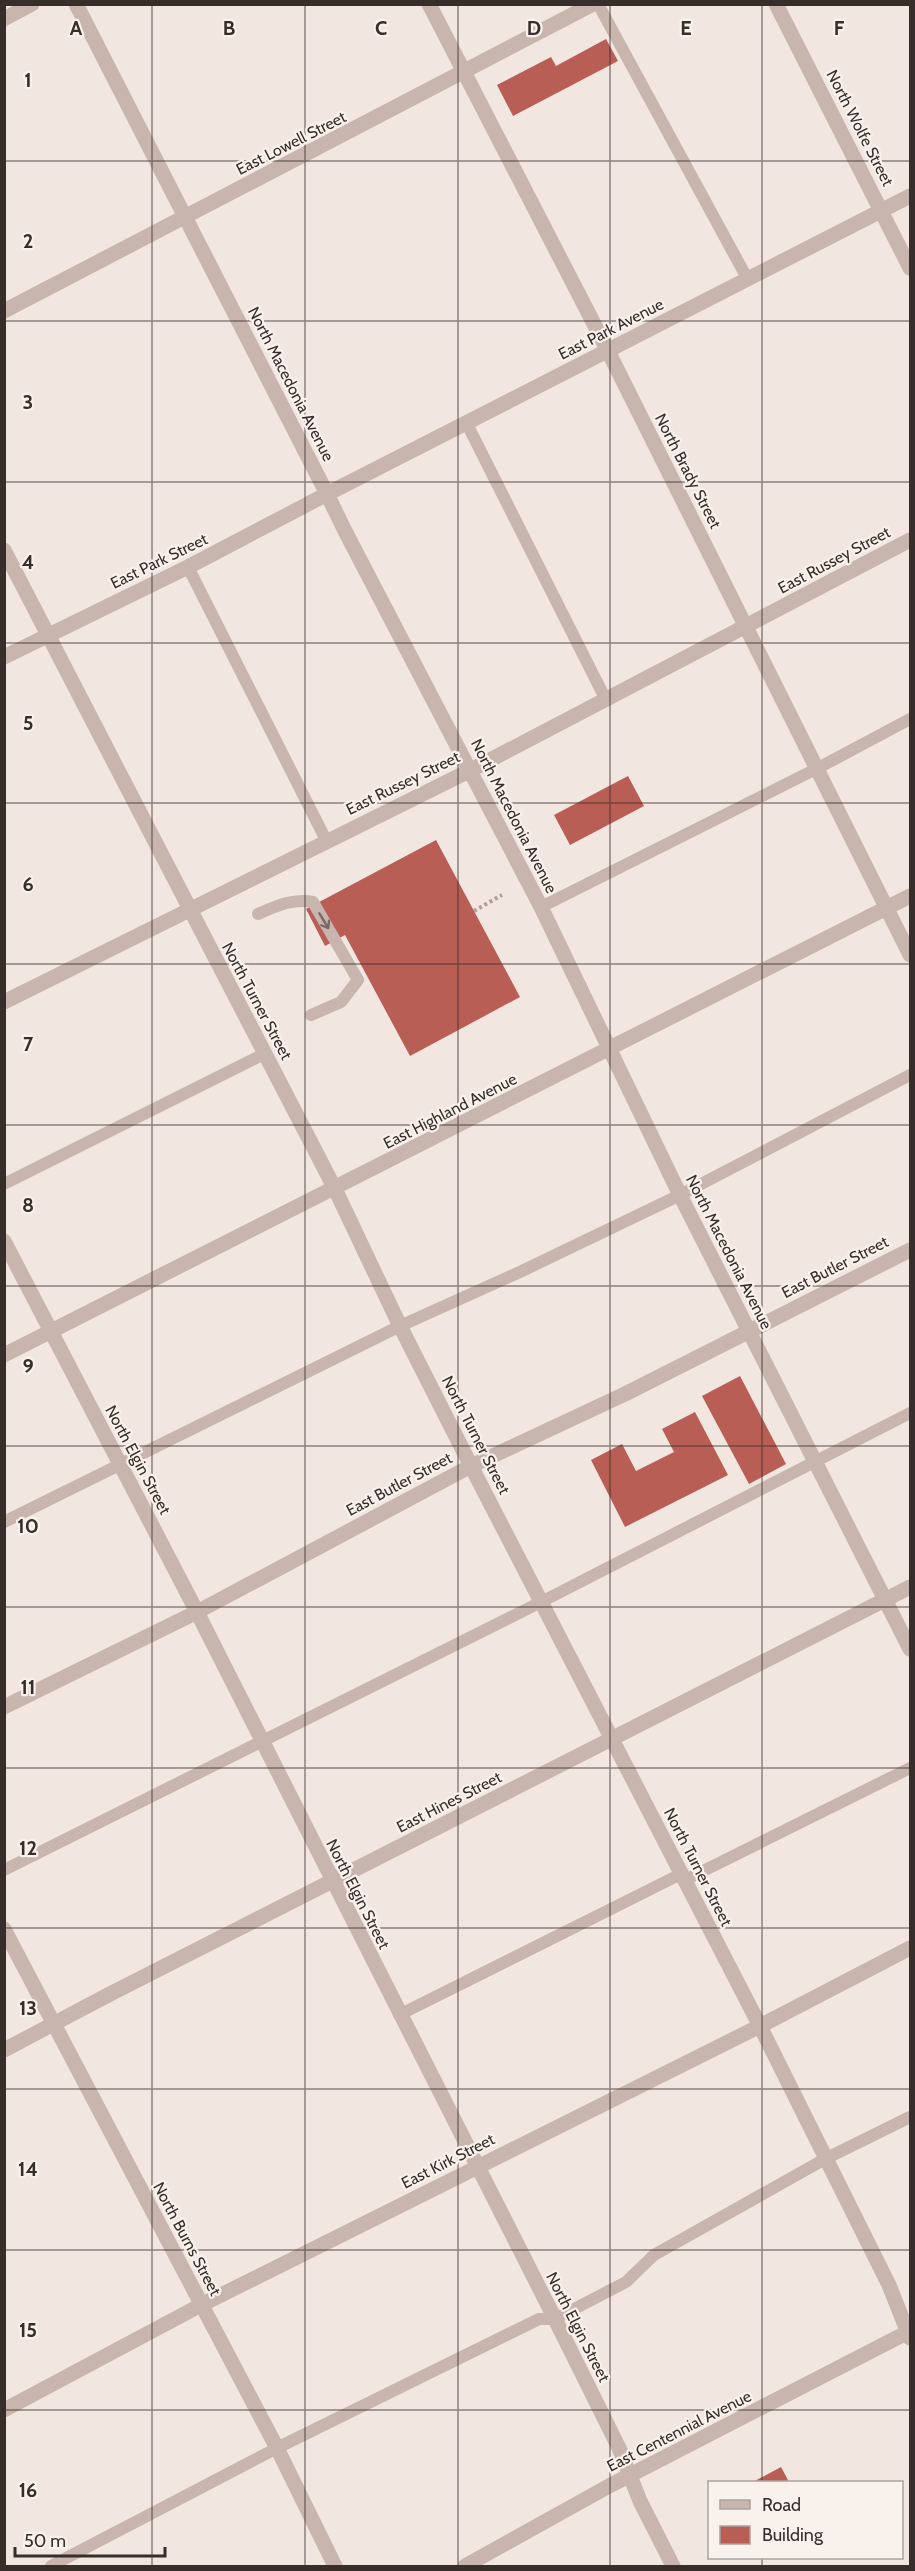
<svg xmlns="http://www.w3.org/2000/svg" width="915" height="2571" font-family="Cabin,sans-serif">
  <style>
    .building { fill: #b95e55 }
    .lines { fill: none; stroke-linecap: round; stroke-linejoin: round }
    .path { stroke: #b39f97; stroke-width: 4; stroke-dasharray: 3 3; stroke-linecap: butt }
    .service { stroke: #c8b5ad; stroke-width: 12 }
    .minor { stroke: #c8b5ad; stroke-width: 15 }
    .tertiary { stroke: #c8b5ad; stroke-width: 15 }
    .oneway { stroke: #786a66 }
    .grid { fill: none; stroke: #372d2b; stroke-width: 1.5; stroke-opacity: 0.55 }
    .labels { text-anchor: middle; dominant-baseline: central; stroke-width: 4.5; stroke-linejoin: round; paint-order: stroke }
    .street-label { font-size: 16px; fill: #372d2b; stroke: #f9f1ec }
    .grid-label { font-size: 20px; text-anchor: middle; font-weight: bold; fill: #372d2b; stroke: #f9f1ec; stroke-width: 4.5; stroke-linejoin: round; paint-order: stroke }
  </style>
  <rect width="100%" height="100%" fill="#f1e6e0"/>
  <path class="building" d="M606,39L618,61L513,116L497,85L551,57L556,66Z
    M628,776L644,806L570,845L554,815Z
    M436,840L520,997L410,1056L345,935L325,946L306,909Z
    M740,1376L786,1464L749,1484L702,1396Z
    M695,1412L728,1475L625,1527L591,1460L622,1444L636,1471L674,1452L662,1429Z
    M781,2467L789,2482H753Z"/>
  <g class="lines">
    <path class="path" d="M474,911L502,895"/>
    <path class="service" d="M598,4L747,278
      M467,424L606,700
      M188,567L326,840
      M541,907L818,768L910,719
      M258,914C276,906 293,898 313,902L358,980L341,1002L311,1015
      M4,1184L264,1054
      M4,1522L400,1326L522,1271L680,1195L910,1075
      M4,1870L541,1602L910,1413
      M685,1880L910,1768
      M399,2015L681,1874
      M51,2566L277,2448L539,2319H555L626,2282L654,2255L825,2159L910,2117"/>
    <path class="minor" d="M76,4L327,494L345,531L541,907L680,1195L910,1649
      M429,4L608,351L910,955
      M776,4L910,268
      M4,19L32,4
      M4,311L593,4
      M4,550L335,1189L400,1326L471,1466L760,2026L889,2285L910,2338
      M4,657L188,567L327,494L910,196
      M4,1002L471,770L910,540
      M4,1241L197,1612L555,2319L619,2448L640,2501L673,2566
      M4,1355L910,896
      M4,1707L197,1612L471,1466L625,1394L910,1250
      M4,1929L277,2448L335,2566
      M4,2050L110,1994L910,1587
      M4,2410L201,2305L760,2026L910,1948"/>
    <path class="tertiary" d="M465,2566L609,2486L910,2331"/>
  </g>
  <defs><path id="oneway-shaft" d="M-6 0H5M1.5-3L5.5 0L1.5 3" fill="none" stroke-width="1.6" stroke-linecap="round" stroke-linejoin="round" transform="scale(1.5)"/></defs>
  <use class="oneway" href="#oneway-shaft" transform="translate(324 921) rotate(59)"/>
  <path class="grid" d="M152,4V2566M305,4V2566M458,4V2566M610,4V2566M762,4V2482M4,161H910M4,321H910M4,482H910M4,643H910M4,803H910M4,964H910M4,1125H910M4,1286H910M4,1446H910M4,1607H910M4,1768H910M4,1928H910M4,2089H910M4,2250H910M4,2410H910M762,2558V2566"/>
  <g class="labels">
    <g class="street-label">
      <text transform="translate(860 128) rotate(63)">North Wolfe Street</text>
      <text transform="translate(291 143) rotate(-27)">East Lowell Street</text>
      <text transform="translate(611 329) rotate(-27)">East Park Avenue</text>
      <text transform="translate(291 384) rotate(63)">North Macedonia Avenue</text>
      <text transform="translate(688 471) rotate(63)">North Brady Street</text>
      <text transform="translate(834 560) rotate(-28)">East Russey Street</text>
      <text transform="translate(159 561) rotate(-26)">East Park Street</text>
      <text transform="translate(403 783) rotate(-26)">East Russey Street</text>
      <text transform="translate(514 816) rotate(63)">North Macedonia Avenue</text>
      <text transform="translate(257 1001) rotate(62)">North Turner Street</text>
      <text transform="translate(450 1111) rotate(-27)">East Highland Avenue</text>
      <text transform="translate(729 1252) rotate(63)">North Macedonia Avenue</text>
      <text transform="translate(835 1267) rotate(-27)">East Butler Street</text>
      <text transform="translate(476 1435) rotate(63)">North Turner Street</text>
      <text transform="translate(138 1460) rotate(62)">North Elgin Street</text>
      <text transform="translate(399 1484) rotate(-28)">East Butler Street</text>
      <text transform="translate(449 1802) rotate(-27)">East Hines Street</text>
      <text transform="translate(698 1867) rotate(63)">North Turner Street</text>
      <text transform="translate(358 1894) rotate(63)">North Elgin Street</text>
      <text transform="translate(448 2161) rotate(-27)">East Kirk Street</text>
      <text transform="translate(187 2239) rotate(62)">North Burns Street</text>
      <text transform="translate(578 2327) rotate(63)">North Elgin Street</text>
      <text transform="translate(679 2431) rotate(-27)">East Centennial Avenue</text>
    </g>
  </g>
  <g class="grid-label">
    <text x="76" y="35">A</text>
    <text x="229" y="35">B</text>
    <text x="381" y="35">C</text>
    <text x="534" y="35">D</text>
    <text x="686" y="35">E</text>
    <text x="839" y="35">F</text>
    <text x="28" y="87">1</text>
    <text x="28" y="248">2</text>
    <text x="28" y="409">3</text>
    <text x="28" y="569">4</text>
    <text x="28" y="730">5</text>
    <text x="28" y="891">6</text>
    <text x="28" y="1051">7</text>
    <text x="28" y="1212">8</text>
    <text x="28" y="1373">9</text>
    <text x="28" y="1533">10</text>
    <text x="28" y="1694">11</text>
    <text x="28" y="1855">12</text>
    <text x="28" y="2015">13</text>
    <text x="28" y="2176">14</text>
    <text x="28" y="2337">15</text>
    <text x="28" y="2497">16</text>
  </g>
  <rect width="915" height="2571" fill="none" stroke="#372d2b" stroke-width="12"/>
  <rect x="708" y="2481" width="195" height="78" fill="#f9f1ec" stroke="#aba39f" stroke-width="1.5"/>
  <rect x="720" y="2500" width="30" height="9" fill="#c8b5ad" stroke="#aba39f" stroke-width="1.5"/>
  <text x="762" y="2511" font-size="18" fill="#372d2b">Road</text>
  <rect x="720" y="2526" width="30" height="18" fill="#b95e55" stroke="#aba39f" stroke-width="1.5"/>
  <text x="762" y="2541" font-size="18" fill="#372d2b">Building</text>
  <path d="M15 2547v9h150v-9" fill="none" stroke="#372d2b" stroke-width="3"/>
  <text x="24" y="2547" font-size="18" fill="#372d2b" stroke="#f9f1ec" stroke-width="4.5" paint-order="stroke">50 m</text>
</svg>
